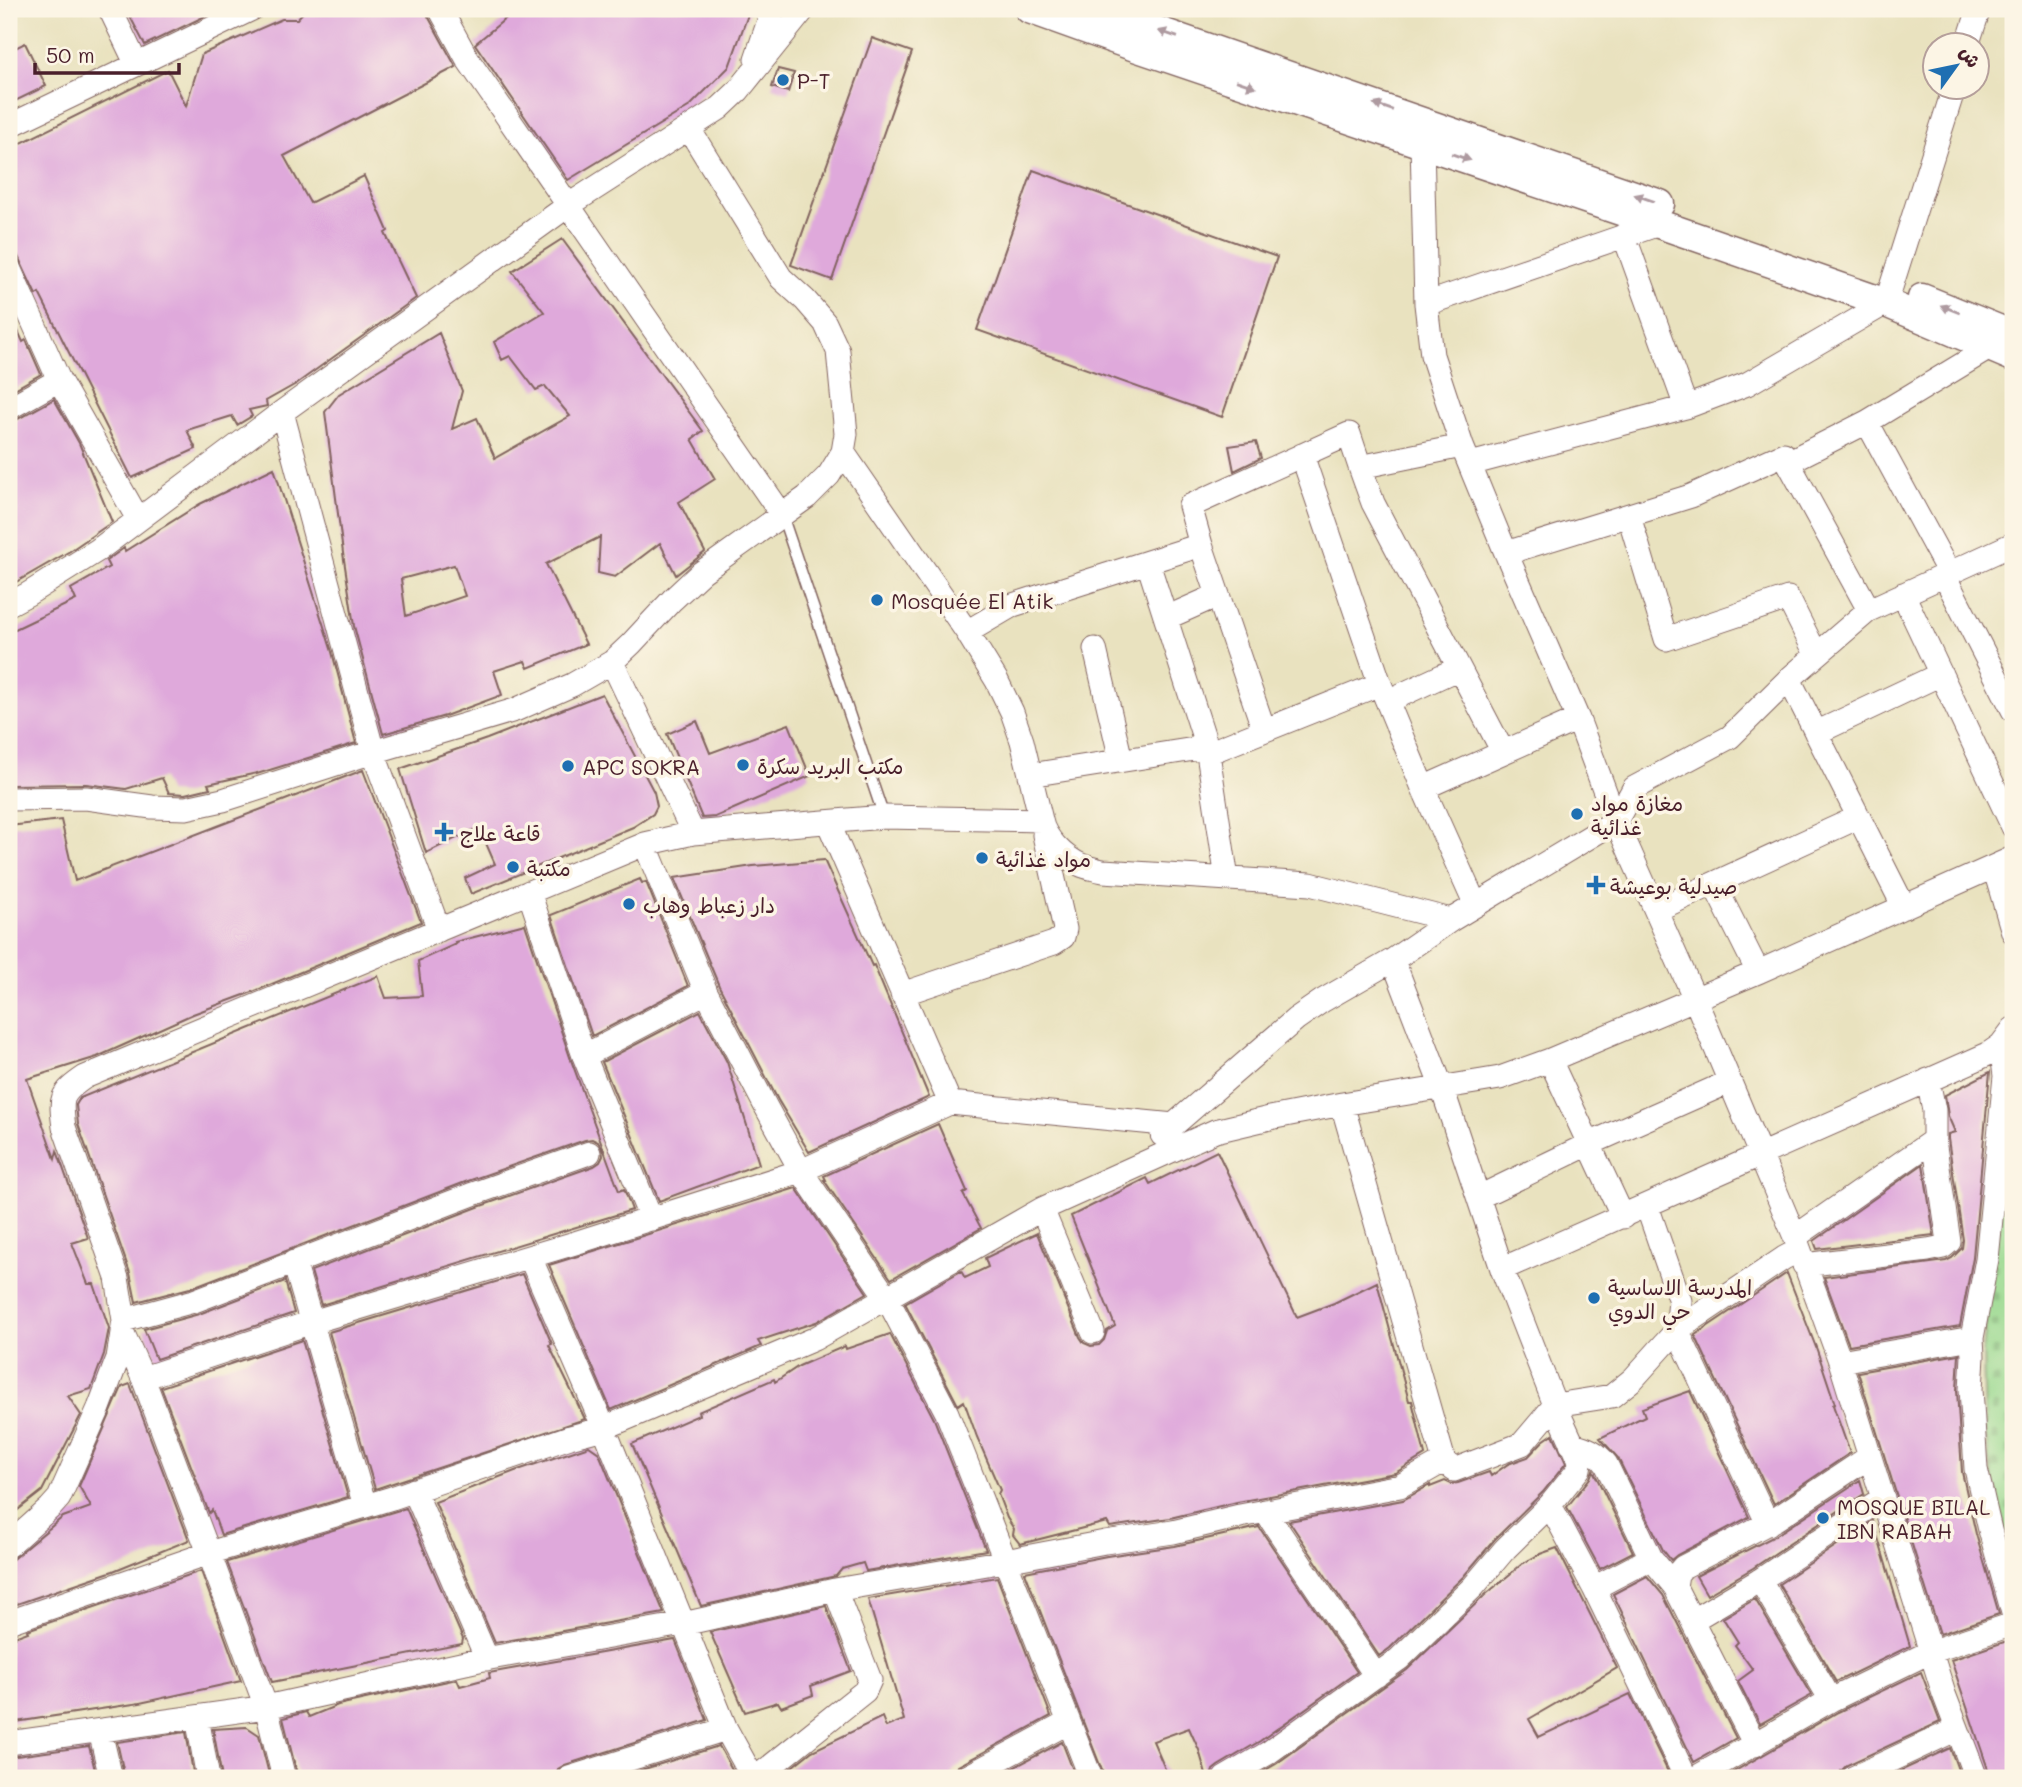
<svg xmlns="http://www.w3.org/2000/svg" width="2022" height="1787" font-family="Mali,'Playpen Sans Arabic',sans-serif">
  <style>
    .cemetery { fill: url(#cemetery-stones); stroke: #727c5d; stroke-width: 2 }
    .building { fill: #dfa9db; fill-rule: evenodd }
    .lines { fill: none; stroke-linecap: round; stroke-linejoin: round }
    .service-casing { stroke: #82635f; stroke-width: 13 }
    .minor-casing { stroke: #82635f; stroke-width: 25 }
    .tertiary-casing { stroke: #82635f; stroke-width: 31 }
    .service { stroke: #fff; stroke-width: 10 }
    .minor { stroke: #fff; stroke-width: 23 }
    .tertiary { stroke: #fff; stroke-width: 28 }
    .oneway { fill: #ae9aa0 }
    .poi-dot { fill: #1f6fb2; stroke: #fcf5e5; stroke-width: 2.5 }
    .labels { text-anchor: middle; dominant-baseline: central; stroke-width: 7; stroke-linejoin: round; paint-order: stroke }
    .poi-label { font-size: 21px; fill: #4a1f2b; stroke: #fcf5e5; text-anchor: start }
  </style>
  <defs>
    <pattern id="cemetery-stones" width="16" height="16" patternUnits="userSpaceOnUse" patternTransform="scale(1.75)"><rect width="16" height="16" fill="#99d98f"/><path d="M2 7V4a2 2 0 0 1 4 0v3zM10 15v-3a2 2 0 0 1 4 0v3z" fill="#85ba7c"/></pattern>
  </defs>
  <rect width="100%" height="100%" fill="#fcf5e5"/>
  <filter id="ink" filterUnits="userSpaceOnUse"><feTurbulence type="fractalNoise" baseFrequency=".0143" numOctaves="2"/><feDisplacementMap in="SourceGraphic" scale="14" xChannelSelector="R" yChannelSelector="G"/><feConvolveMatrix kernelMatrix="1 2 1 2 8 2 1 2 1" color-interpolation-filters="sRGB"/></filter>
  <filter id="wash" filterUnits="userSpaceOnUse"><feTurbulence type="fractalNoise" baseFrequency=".00686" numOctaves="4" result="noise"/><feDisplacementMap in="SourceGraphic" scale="28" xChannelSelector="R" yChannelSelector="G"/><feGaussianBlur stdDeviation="1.57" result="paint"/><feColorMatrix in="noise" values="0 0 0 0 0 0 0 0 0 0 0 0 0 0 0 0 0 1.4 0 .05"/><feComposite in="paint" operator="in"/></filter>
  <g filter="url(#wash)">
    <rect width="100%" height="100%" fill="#e9e2bf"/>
    <path class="cemetery" d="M2013,1066V1566L1990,1467L1985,1430L1983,1351Z"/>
    <g id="blocks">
      <path class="building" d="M126,9H220L145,45Z
        M306,9H426L428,16L456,67L284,156L310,203L364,176L388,231L385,233L416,298L296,384L266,401L267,406L249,410L252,416L237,425L232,416L187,430L196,449L132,478L39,293L36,295L9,237V149L168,70L186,106L202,54L282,19H297Z
        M517,9H750L729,67L690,106L568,180L475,44Z
        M872,38L912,52L832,280L791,265Z
        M25,43L46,86L9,104V51Z
        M778,69L794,73L788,92L772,87Z
        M1033,170L1277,257L1222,417L977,330Z
        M562,239L703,431L692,439L715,479L679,502L705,552L676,575L660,543L615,577L598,573L600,537L546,564L586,644L528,668L525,661L494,671L502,695L445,716L383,734L354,626L343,553L325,412L339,394L439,333L462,391L452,429L477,418L495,458L570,416L545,386L536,390L510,356L502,360L494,342L544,312L512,271ZM454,565L465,596L406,616L401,579Z
        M9,311L23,342L26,340L41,374L9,392Z
        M54,399L79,443L112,522L70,551L9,586V422L16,420Z
        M1256,442L1261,458L1234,471L1229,446Z
        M274,468L332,652L356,743L257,774V773L208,784L210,788L185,794L169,793L162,778L126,789L86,784L9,785V632L76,600L71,589L109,567L106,561L124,548L125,551L200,504Z
        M602,694L654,792L657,806L653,814L633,827L471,894L465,878L495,864L479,827L426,853L400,769L487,739Z
        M697,721L710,753L789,724L810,776L715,817L702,818L667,734Z
        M363,770L421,922L255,991L193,1014L97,1057L27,1079L55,1159L57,1151L88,1238L72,1243L88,1284H94L109,1328L104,1354L91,1389L68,1396L81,1415L42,1491L9,1517V826L61,820L75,881Z
        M824,860L872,966L874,965L929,1097L809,1152L778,1100L719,986L674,878L753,866Z
        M640,879L642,883L646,882L688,986L592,1036L551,915Z
        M525,924L571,1060L619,1191L624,1189L632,1210L321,1305L311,1271L478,1207L594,1166L600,1162L603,1156L602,1149L598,1142L592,1139L585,1140L468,1181L190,1288L136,1302L130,1273L78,1124L76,1105L80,1098L378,976L386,998L422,996L418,961L456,944L455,942Z
        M700,1011L727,1062L759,1164L659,1201L602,1062Z
        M1990,1072L1973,1257L1960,1326L1849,1345L1824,1277L1946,1261L1952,1258L1962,1248L1963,1240L1948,1139V1134L1955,1132L1948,1116L1945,1095Z
        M938,1124L967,1191L963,1194L981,1228L891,1279L824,1180H826L824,1176Z
        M1217,1151L1297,1317L1334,1303L1377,1282L1409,1401H1412L1425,1455L1395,1473L1237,1502L1170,1518L1110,1527L1107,1522L1020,1544L1013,1535L1014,1529L1007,1518L998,1494L1000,1490L977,1437L964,1401L958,1405L905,1303L961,1271L965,1278L988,1267L985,1258L1037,1233L1080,1337L1084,1343L1091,1346L1099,1345L1104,1340L1107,1331L1115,1326L1071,1216L1147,1178L1150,1184Z
        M1923,1164L1934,1235L1817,1249L1814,1241Z
        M796,1188L867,1293L816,1322L758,1341L761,1346L611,1410L549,1265Z
        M1787,1273L1817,1350L1835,1404L1833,1405L1850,1453L1774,1504L1695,1335Z
        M522,1274L552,1344L549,1345L585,1419L375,1489L329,1332Z
        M285,1281L294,1313L156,1359L144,1329L199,1314Z
        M890,1334L934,1419L986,1550L866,1571L863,1563L842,1569L836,1576L701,1606L632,1444L699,1415L698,1412L774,1379L775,1382L799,1366L845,1346L846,1349Z
        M302,1340L348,1497L221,1535L212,1510L209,1513L161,1387Z
        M1959,1354L1957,1390L1962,1472L1976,1534L1999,1614L1940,1634L1858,1372Z
        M130,1384L189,1540L113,1571L14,1605L9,1595V1562L63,1517L91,1507L79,1486L122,1387Z
        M1690,1391L1749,1517L1677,1555L1671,1560L1663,1550L1618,1458L1600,1438L1645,1416L1642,1408Z
        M1553,1434L1566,1463L1543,1492L1495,1539L1463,1577L1390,1648L1379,1656L1289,1521L1403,1500L1430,1485V1487L1445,1481L1451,1484L1458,1483L1489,1472L1491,1476L1508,1464L1528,1457L1543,1441Z
        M589,1446L599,1453L664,1613L495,1643L435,1502L515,1471Z
        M1593,1470L1633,1552L1600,1569L1567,1507L1590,1478Z
        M1860,1480L1864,1494L1753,1568L1707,1595L1696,1576L1775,1536Z
        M406,1508L463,1639L462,1644L272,1682L227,1562Z
        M1873,1521L1910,1646L1836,1682L1779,1584Z
        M1259,1527L1357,1672L1260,1741L1218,1766L1213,1770L1211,1777L1207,1778L1199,1750L1189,1728L1153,1741L1169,1778H1105L1025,1572L1107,1556L1175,1546Z
        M1557,1548L1617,1668L1529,1719L1539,1737L1630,1694L1671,1778H1252L1276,1764L1407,1670L1485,1595L1522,1564L1540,1554Z
        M201,1571L241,1681L140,1703L9,1723V1639L28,1632L27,1630Z
        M1647,1576L1663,1595L1736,1738L1694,1762L1613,1594Z
        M997,1577L1051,1716L958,1766L953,1771L951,1778H778L812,1751L882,1717L886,1727L904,1720L868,1599Z
        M1755,1599L1812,1695L1760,1724L1738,1681L1753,1670L1735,1645L1738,1642L1723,1618Z
        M826,1606L851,1671L811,1686L813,1695L781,1707L778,1702L745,1712L710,1632Z
        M675,1640L707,1720L565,1765L558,1769L555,1778H298L283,1718L306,1712L309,1717L338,1705L457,1679L460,1686L490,1678L489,1673Z
        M2007,1641L2013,1645V1778H1991L1951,1660Z
        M1921,1672L1940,1722L1847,1765L1841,1771L1839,1778H1723L1838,1712Z
        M247,1727L259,1735L270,1778H222L213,1729Z
        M186,1732L194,1778H125L117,1742Z
        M1062,1742L1076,1778H994Z
        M89,1746L97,1778H9V1757Z
        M719,1746L737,1778H615Z
        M1950,1748L1961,1778H1885Z"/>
    </g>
  </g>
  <g filter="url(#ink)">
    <use href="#blocks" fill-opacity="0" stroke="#82635f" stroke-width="2"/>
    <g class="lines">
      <defs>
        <path id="service" d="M782,515L884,817"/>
        <path id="minor" d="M110,9L136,63
          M440,9L468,60L782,515
          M1967,46L1979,9
          M756,59L773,9
          M9,126L252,9
          M1425,128L1422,143L1426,304L1432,355L1462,446L1506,553L1578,719L1616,821L1695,999L1795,1237L1840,1361L1944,1694L1976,1778
          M689,129L781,278L805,300L825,323L838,351L846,434L843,452
          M1624,235L1686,407
          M9,268L59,380L138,519
          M1426,304L1659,224
          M9,408L59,380
          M282,412L373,752L439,930
          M1867,422L1788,462L1869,610
          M1302,455L1380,684L1423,788L1475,904
          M1470,464L1686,407L1747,384L1886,303L1954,88
          M1360,467L1373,503L1503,752
          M1629,516L1666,639L1788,598L1816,654
          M1201,545L1264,730
          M1506,553L1691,496L1784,454L1788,462
          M1148,563L1207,747L1227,879
          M1949,573L1867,422L1991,347
          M1944,575L2013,710
          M1903,594L2013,827
          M9,604L28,594L98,550L282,412L569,205L720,108L738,91L804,9
          M1166,618L1218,595
          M967,632L1013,605L1201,545L1190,506L1349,434L1360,467L1462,446
          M1095,649L1121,760
          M612,662L693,833
          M1789,679L1904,907
          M1388,701L1459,668
          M1816,733L1941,674
          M1208,753L1380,684
          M1030,775L1207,747
          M1423,788L1578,719
          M9,799L86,798L152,807L186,808L223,800L373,752L515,710L572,685L612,662L631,644L672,600L702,572L807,497L829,475L843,452L967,632L997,681L1012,712L1022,741L1041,820
          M828,822L950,1103
          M645,844L706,992L766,1107L801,1171L887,1298L947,1413L1091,1778
          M1994,867L2013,932
          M1714,884L1758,972
          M529,892L584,1056L651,1219
          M1656,910L1859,817
          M902,994L1054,943L1063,937L1065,929L1044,835
          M2001,1045L2005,1076L1987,1259L1972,1338L1973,1356L1971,1389L1976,1469L1990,1530L2013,1613
          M584,1056L706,992
          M1550,1060L1623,1217
          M1342,1104L1444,1461
          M1162,1135L1296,1019L1322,1001L1393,960L1451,920
          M1479,1197L1589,1144L1729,1082
          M1647,1206L1680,1301L1677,1330L1768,1524
          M1042,1209L1093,1332
          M1795,1237L1934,1140V1110L1928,1080
          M530,1257L604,1428L726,1729L753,1778
          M294,1262L365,1506
          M1804,1265L1928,1250L1943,1247L1949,1242L1934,1140
          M1502,1269L1988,1054L2001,1045L2013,1029
          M124,1320L194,1301L473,1194L589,1153
          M122,1331L143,1378L209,1553L266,1707L284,1778
          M1840,1361L1972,1338
          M143,1378L312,1322L575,1243L801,1171L950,1103L1174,1125
          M1571,1444C1587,1448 1596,1451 1606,1464L1651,1558L1675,1587
          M414,1490L487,1659
          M1550,1505L1594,1588L1686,1778
          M1265,1511L1376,1676
          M9,1545L50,1508L59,1498L99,1408L118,1358L124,1320L117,1278L64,1127C60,1098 60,1094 85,1077L645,844L693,833L884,817L1041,820C1044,838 1064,857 1081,865C1087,868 1096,869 1103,871L1310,884L1451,920L1616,821L1634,788L1730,737L1789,679L1869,610L2013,544
          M1760,1580L1831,1700
          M1594,1588L1651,1558
          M1693,1620L1760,1580L1883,1498
          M9,1622L209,1553L392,1498L570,1437L604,1428L814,1339L1042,1209L1215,1131L1270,1118L1342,1104L1500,1078L1550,1060L1758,972L2013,858
          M197,1717L208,1778
          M100,1731L111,1778
          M9,1743L266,1707L479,1660L683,1624L835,1590L1005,1561L1105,1542L1173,1532L1240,1516L1400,1486L1444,1461L1454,1470L1522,1444L1555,1405L1612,1396L1633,1379L1677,1330L1784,1258L1799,1250
          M1755,1745L1675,1587L1677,1574L1683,1567L1776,1519L1869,1457
          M569,1778L726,1729
          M756,1778L865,1691L870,1680L835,1590
          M965,1778L1069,1722
          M1225,1778L1268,1753L1399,1659L1473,1587L1505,1549L1550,1505L1579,1469L1580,1463L1578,1456L1555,1405L1502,1269L1442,1088L1393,960
          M1695,1778L1831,1700L1930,1652L2013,1624
          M1853,1778L1957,1729"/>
        <path id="tertiary" d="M1029,9L1135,47L1659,224L1886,303L2013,357
          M1095,9L1660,204
          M1922,298L2013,335"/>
      </defs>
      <use href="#service" class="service-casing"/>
      <use href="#minor" class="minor-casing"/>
      <use href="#tertiary" class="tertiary-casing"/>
      <use href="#service" class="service"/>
      <use href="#minor" class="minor"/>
      <use href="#tertiary" class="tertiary"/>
    </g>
    <defs><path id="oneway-solid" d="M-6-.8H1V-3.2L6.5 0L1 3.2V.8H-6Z" transform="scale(1.75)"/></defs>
    <g class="oneway">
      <use href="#oneway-solid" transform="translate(1168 34) rotate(-161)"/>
      <use href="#oneway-solid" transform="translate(1246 84) rotate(19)"/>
      <use href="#oneway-solid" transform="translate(1383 107) rotate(-161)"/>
      <use href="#oneway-solid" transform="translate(1461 157) rotate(19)"/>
      <use href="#oneway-solid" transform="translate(1644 198) rotate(-161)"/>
      <use href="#oneway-solid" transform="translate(1950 309) rotate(-158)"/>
    </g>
  </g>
  <g class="poi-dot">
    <circle cx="783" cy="80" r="7"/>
    <circle cx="877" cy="600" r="7"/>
    <circle cx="743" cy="765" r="7"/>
    <circle cx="568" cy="766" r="7"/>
    <circle cx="1577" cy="814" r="7"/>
    <path d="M440.5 821.5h7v7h7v7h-7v7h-7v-7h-7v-7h7z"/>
    <circle cx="982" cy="858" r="7"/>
    <circle cx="513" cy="867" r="7"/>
    <path d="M1592.5 874.5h7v7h7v7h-7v7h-7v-7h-7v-7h7z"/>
    <circle cx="629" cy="904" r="7"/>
    <circle cx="1594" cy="1298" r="7"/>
    <circle cx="1823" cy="1518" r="7"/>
  </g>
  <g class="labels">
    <g class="poi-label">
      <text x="797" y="80">P-T</text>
      <text x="891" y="600">Mosquée El Atik</text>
      <text x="757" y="765">مكتب البريد سكرة</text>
      <text x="582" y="766">APC SOKRA</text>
      <text x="1591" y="802">مغازة مواد<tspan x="1591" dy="24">غذائية</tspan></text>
      <text x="460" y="832">قاعة علاج</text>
      <text x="996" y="858">مواد غذائية</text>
      <text x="527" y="867">مكتبة</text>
      <text x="1610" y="885">صيدلية بوعيشة</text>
      <text x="643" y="904">دار زعباط وهاب</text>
      <text x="1608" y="1286">المدرسة الاساسية<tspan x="1608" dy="24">حي الدوي</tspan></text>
      <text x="1837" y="1506">MOSQUE BILAL<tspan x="1837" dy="24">IBN RABAH</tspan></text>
    </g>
  </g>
  <rect width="2022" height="1787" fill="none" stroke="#fcf5e5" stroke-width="35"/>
  <g transform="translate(1956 66) rotate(57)"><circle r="33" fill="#fcf5e5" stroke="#b59f9b" stroke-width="2"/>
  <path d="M0-5L12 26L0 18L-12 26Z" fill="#1f6fb2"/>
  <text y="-10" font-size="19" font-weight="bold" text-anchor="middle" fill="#4a1f2b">ش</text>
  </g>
  <path d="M35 63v10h144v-10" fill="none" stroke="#4a1f2b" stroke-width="3.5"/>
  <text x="46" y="63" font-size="21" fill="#4a1f2b" stroke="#fcf5e5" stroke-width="5" paint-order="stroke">50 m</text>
</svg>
